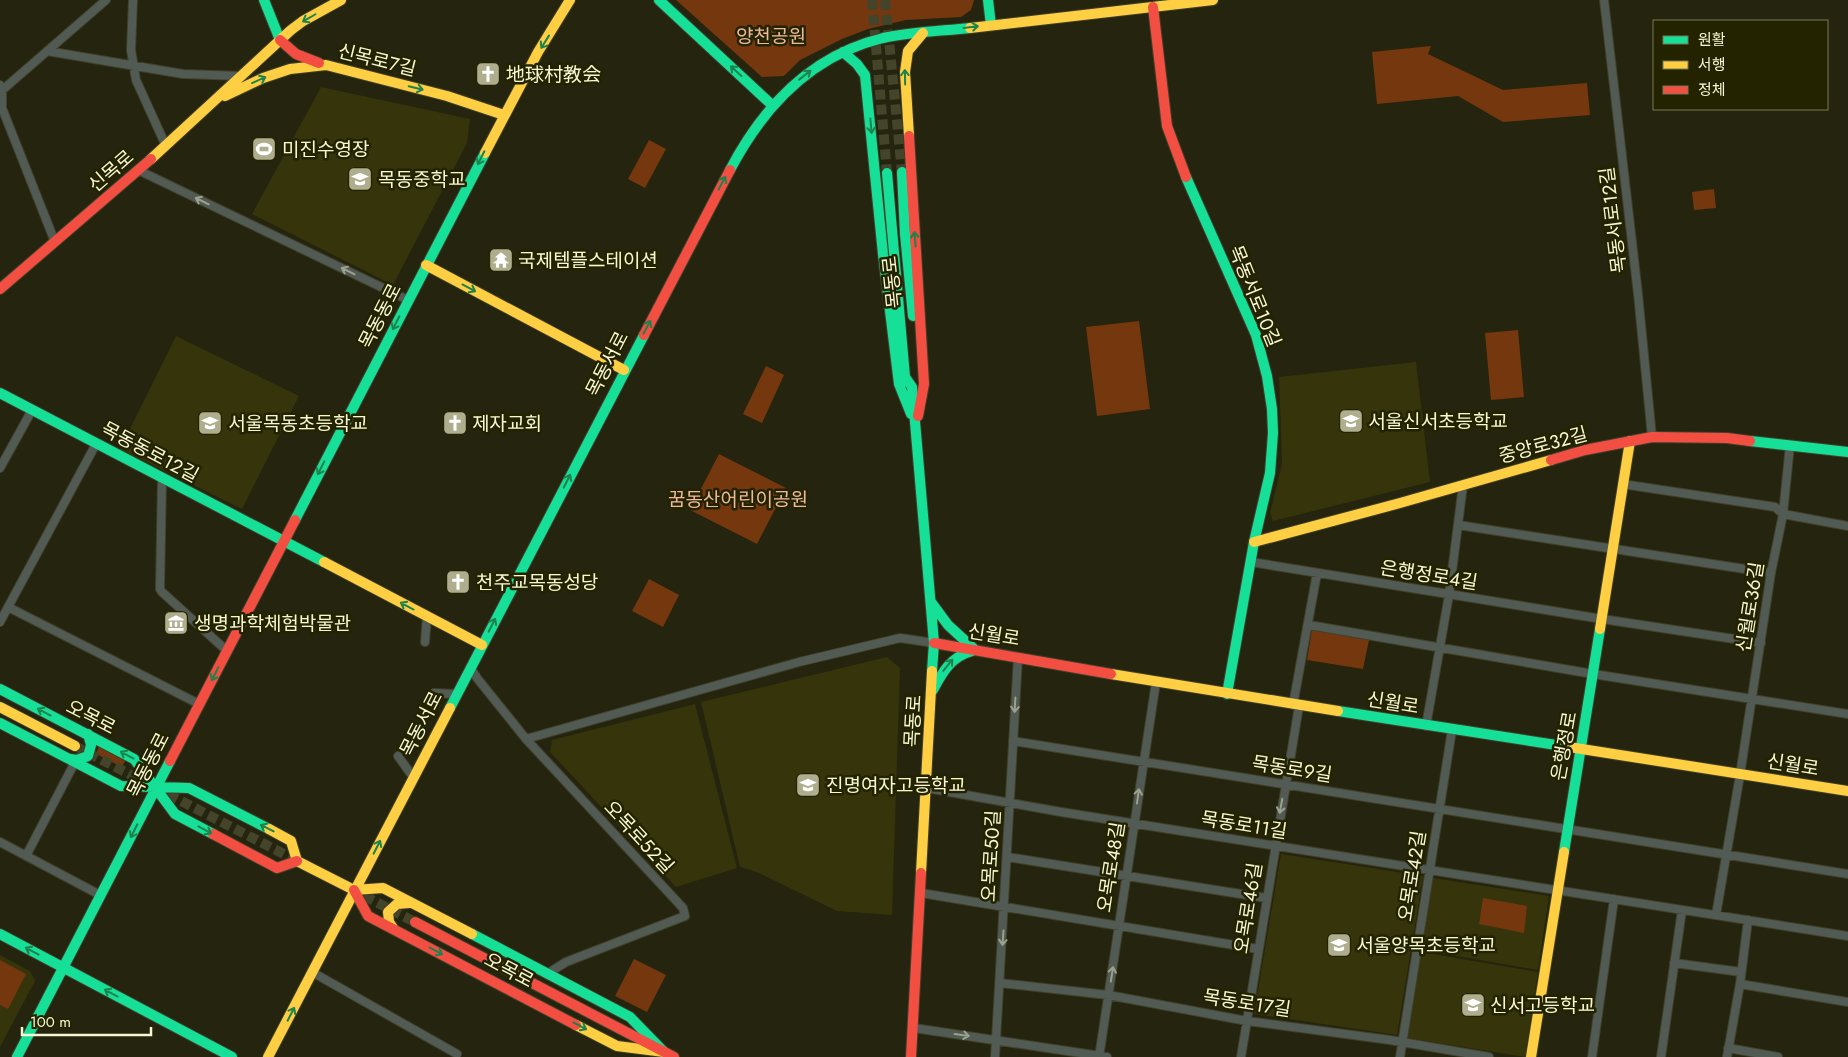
<svg xmlns="http://www.w3.org/2000/svg" width="1848" height="1057" font-family="Jost,'Noto Sans KR',sans-serif">
  <style>
    .built { fill: #35340a }
    .green { fill: #75370e }
    .lines { fill: none; stroke-linecap: round; stroke-linejoin: round }
    .secondary-tunnel { stroke: #44442b; stroke-width: 10; stroke-dasharray: 10 5; stroke-linecap: butt }
    .street-casing { stroke: #41402b; stroke-width: 10 }
    .fast-casing { stroke: #41402b; stroke-width: 12 }
    .slow-casing { stroke: #41402b; stroke-width: 12 }
    .jam-casing { stroke: #41402b; stroke-width: 12 }
    .street { stroke: #515b54; stroke-width: 8 }
    .fast { stroke: #16e098; stroke-width: 10 }
    .slow { stroke: #ffcf43; stroke-width: 10 }
    .jam { stroke: #f24e42; stroke-width: 10 }
    .oneway { stroke: #1d824c }
    .oneway2 { stroke: #9ca18d }
    .labels { text-anchor: middle; dominant-baseline: central; stroke-width: 5; stroke-linejoin: round; paint-order: stroke }
    .park-label { font-size: 19px; fill: #edb89e; stroke: #242300 }
    .street-label { font-size: 19px; fill: #f7f7d2; stroke: #242300 }
    .poi-label { font-size: 19px; fill: #f7f7d2; stroke: #242300; text-anchor: start }
  </style>
  <rect width="100%" height="100%" fill="#25240e"/>
  <path class="built" d="M321,87L470,119L467,143L393,285L252,214Z
    M176,336L299,396L242,509L120,449Z
    M1416,362L1430,482L1273,521L1270,513L1282,464L1279,377Z
    M887,657L900,668L892,915L837,911L757,872L740,867L701,702Z
    M695,704L737,868L676,887L550,752L552,740Z
    M1281,854L1423,876L1397,1035L1254,1014Z
    M1433,878L1549,896L1538,970L1422,950Z
    M1421,952L1538,972L1525,1057L1408,1038Z
    M0,955L30,971L35,981L0,1047Z"/>
  <path class="green" d="M676,0H974L971,10L961,17L906,20L868,29L842,39L800,60L784,76L762,77Z
    M1431,46L1428,54L1503,90L1587,83L1590,115L1503,122L1458,96L1377,104L1372,52Z
    M649,140L666,149L645,188L628,179Z
    M1714,189L1716,208L1694,210L1692,192Z
    M1139,321L1150,409L1097,416L1086,327Z
    M1518,330L1524,397L1491,400L1485,333Z
    M766,366L784,375L762,423L743,414Z
    M719,454L786,488L757,544L690,510Z
    M649,579L679,595L663,627L632,611Z
    M1312,629L1369,640L1363,669L1307,660Z
    M99,746L127,757L122,767L96,754Z
    M1483,898L1527,906L1524,933L1479,924Z
    M634,959L666,975L647,1012L615,996Z
    M0,960L26,974L8,1009L0,1005Z"/>
  <g class="lines">
    <path class="secondary-tunnel" d="M872,0L887,173
      M885,0L902,172
      M75,746L303,864
      M351,889L415,922"/>
    <defs>
      <path id="street" d="M133,0L131,50L136,80L166,146
        M1604,0L1638,294L1652,437
        M47,51L183,74L241,76
        M0,85L2,90V108L55,242
        M0,92L106,0
        M138,170L408,300
        M0,468L32,410
        M162,478L160,589L162,592L227,651
        M1622,484L1775,507L1783,514L1848,526
        M1458,525L1771,573
        M1251,562L1602,619L1761,643
        M8,607L199,704
        M0,622L96,444
        M1309,625L1593,674L1848,714
        M425,642L427,616
        M470,667L477,678L526,739L683,908L685,916L566,962L547,974
        M434,693L456,694
        M1293,705L1317,573
        M1426,726L1449,595L1463,485
        M526,739L799,662L900,638L934,643
        M1013,741L1848,874
        M398,756L413,777
        M927,788L1061,812L1848,936
        M0,842L100,895
        M26,856L75,762
        M1007,857L1266,898
        M921,893L1258,949
        M1716,915L1740,775L1771,573L1783,514L1790,445
        M1674,963L1741,972
        M312,972L457,1054
        M1000,983L1108,995L1247,1021L1390,1040L1489,1057
        M1740,984L1848,1002
        M914,1028L1107,1057
        M1728,1048L1778,1057
        M995,1057L1018,657
        M1099,1057L1156,682
        M1241,1057L1299,706
        M1400,1057L1452,730
        M1592,1057L1614,899
        M1661,1057L1682,910
        M1727,1057L1740,984L1748,920"/>
      <path id="fast" d="M264,0L280,40
        M659,0L772,105
        M988,0L991,25
        M843,52L857,64L865,75L883,254L899,384L911,414
        M730,170C763,107 812,55 883,38C911,32 942,31 970,28
        M902,172L905,234L913,316
        M887,173L905,377L912,387L934,643L932,671
        M1186,177L1256,335L1267,376L1272,409L1273,433L1270,473L1254,542L1227,694
        M0,393L324,562
        M1750,441L1848,452
        M295,520L485,153
        M931,602L948,625L973,648
        M0,689L134,759L175,814L213,834
        M933,690C943,671 951,657 972,651
        M450,708L644,335
        M1338,711L1569,747
        M0,723L121,786L189,788L269,829
        M70,759L77,760L88,756L91,745L88,734
        M1564,852L1600,629
        M0,934L232,1057
        M472,934L630,1017L664,1052
        M17,1057L170,761"/>
      <path id="slow" d="M970,28L1213,0
        M225,96L263,78L290,69L326,65L447,96L504,115
        M909,136L905,72L908,51L923,33
        M485,153L538,52L570,0
        M151,159L291,30L303,21L341,0
        M426,265L624,370
        M1254,542L1400,503L1551,460
        M324,562L482,645
        M1600,629L1630,441
        M1111,674L1338,711
        M0,707L75,746
        M1569,747L1848,791
        M269,829L291,841L297,861L354,890L383,888L472,934
        M921,873L932,671
        M393,928L389,922L388,912L397,904L409,903
        M576,1025L617,1046L664,1052
        M268,1057L450,708
        M1531,1057L1564,852"/>
      <path id="jam" d="M1153,7L1167,126L1186,177
        M280,40L296,54L319,63
        M909,136L924,384L918,416
        M0,289L151,159
        M644,335L730,170
        M1551,460L1585,450L1652,437L1727,438L1750,441
        M934,643L1111,674
        M170,761L295,520
        M213,834L277,868L297,861
        M354,890L368,916L576,1025
        M415,922L674,1057
        M911,1057L921,873"/>
    </defs>
    <use href="#street" class="street-casing"/>
    <use href="#fast" class="fast-casing"/>
    <use href="#slow" class="slow-casing"/>
    <use href="#jam" class="jam-casing"/>
    <use href="#street" class="street"/>
    <use href="#fast" class="fast"/>
    <use href="#slow" class="slow"/>
    <use href="#jam" class="jam"/>
  </g>
  <defs><path id="oneway-shaft" d="M-6 0H5M1.5-3L5.5 0L1.5 3" fill="none" stroke-width="1.6" stroke-linecap="round" stroke-linejoin="round" transform="scale(1.25)"/></defs>
  <g class="oneway">
    <use href="#oneway-shaft" transform="translate(309 18) rotate(150)"/>
    <use href="#oneway-shaft" transform="translate(971 27) rotate(-7)"/>
    <use href="#oneway-shaft" transform="translate(545 42) rotate(122)"/>
    <use href="#oneway-shaft" transform="translate(736 71) rotate(-137)"/>
    <use href="#oneway-shaft" transform="translate(805 75) rotate(-38)"/>
    <use href="#oneway-shaft" transform="translate(905 77) rotate(-91)"/>
    <use href="#oneway-shaft" transform="translate(259 80) rotate(-24)"/>
    <use href="#oneway-shaft" transform="translate(416 88) rotate(14)"/>
    <use href="#oneway-shaft" transform="translate(871 126) rotate(85)"/>
    <use href="#oneway-shaft" transform="translate(481 158) rotate(117)"/>
    <use href="#oneway-shaft" transform="translate(722 183) rotate(-62)"/>
    <use href="#oneway-shaft" transform="translate(915 239) rotate(-94)"/>
    <use href="#oneway-shaft" transform="translate(469 288) rotate(28)"/>
    <use href="#oneway-shaft" transform="translate(396 323) rotate(117)"/>
    <use href="#oneway-shaft" transform="translate(647 327) rotate(-62)"/>
    <use href="#oneway-shaft" transform="translate(321 468) rotate(117)"/>
    <use href="#oneway-shaft" transform="translate(567 481) rotate(-63)"/>
    <use href="#oneway-shaft" transform="translate(407 606) rotate(-152)"/>
    <use href="#oneway-shaft" transform="translate(492 625) rotate(-63)"/>
    <use href="#oneway-shaft" transform="translate(948 665) rotate(-51)"/>
    <use href="#oneway-shaft" transform="translate(215 674) rotate(117)"/>
    <use href="#oneway-shaft" transform="translate(44 712) rotate(-152)"/>
    <use href="#oneway-shaft" transform="translate(127 755) rotate(-152)"/>
    <use href="#oneway-shaft" transform="translate(267 828) rotate(-153)"/>
    <use href="#oneway-shaft" transform="translate(205 830) rotate(28)"/>
    <use href="#oneway-shaft" transform="translate(134 831) rotate(117)"/>
    <use href="#oneway-shaft" transform="translate(377 847) rotate(-63)"/>
    <use href="#oneway-shaft" transform="translate(32 951) rotate(-152)"/>
    <use href="#oneway-shaft" transform="translate(436 951) rotate(28)"/>
    <use href="#oneway-shaft" transform="translate(111 993) rotate(-152)"/>
    <use href="#oneway-shaft" transform="translate(291 1014) rotate(-63)"/>
    <use href="#oneway-shaft" transform="translate(580 1026) rotate(28)"/>
  </g>
  <g class="oneway2">
    <use href="#oneway-shaft" transform="translate(202 201) rotate(-154)"/>
    <use href="#oneway-shaft" transform="translate(348 271) rotate(-154)"/>
    <use href="#oneway-shaft" transform="translate(1015 705) rotate(93)"/>
    <use href="#oneway-shaft" transform="translate(1138 796) rotate(-82)"/>
    <use href="#oneway-shaft" transform="translate(1281 806) rotate(100)"/>
    <use href="#oneway-shaft" transform="translate(1003 938) rotate(94)"/>
    <use href="#oneway-shaft" transform="translate(1112 974) rotate(-81)"/>
    <use href="#oneway-shaft" transform="translate(962 1035) rotate(8)"/>
  </g>
  <defs>
    <symbol id="church-square" viewBox="-11 -11 22 22"><rect x="-9" y="-9" width="18" height="18" rx="4" fill="#aead8d" stroke="#242300"/><path d="M-1.2-6h2.4v3.5h3.3v2.4h-3.3V6h-2.4V-.1h-3.3v-2.4h3.3Z" fill="#fff"/></symbol>
    <symbol id="stadium-square" viewBox="-11 -11 22 22"><rect x="-9" y="-9" width="18" height="18" rx="4" fill="#aead8d" stroke="#242300"/><path d="M0-5a6.5 5 0 1 0 0 10a6.5 5 0 1 0 0-10ZM-3.5-1.8h7v3.6h-7Z" fill="#fff"/></symbol>
    <symbol id="school-square" viewBox="-11 -11 22 22"><rect x="-9" y="-9" width="18" height="18" rx="4" fill="#aead8d" stroke="#242300"/><path d="M0-5L7-2L0 1L-7-2ZM-4 1L0 2.5L4 1V4Q0 6-4 4Z" fill="#fff"/></symbol>
    <symbol id="temple-square" viewBox="-11 -11 22 22"><rect x="-9" y="-9" width="18" height="18" rx="4" fill="#aead8d" stroke="#242300"/><path d="M0-6L5-2H3V0L6.5 2.5H4V6H1.5V3h-3V6H-4V2.5H-6.5L-3 0V-2H-5Z" fill="#fff"/></symbol>
    <symbol id="museum-square" viewBox="-11 -11 22 22"><rect x="-9" y="-9" width="18" height="18" rx="4" fill="#aead8d" stroke="#242300"/><path d="M0-6L6-3V-2H-6V-3ZM-5-1h2V3h-2ZM-1-1h2V3h-2ZM3-1h2V3H3ZM-6 4H6V6H-6Z" fill="#fff"/></symbol>
  </defs>
  <g fill-rule="evenodd">
    <use href="#church-square" x="474" y="60" width="28" height="28"/>
    <use href="#stadium-square" x="250" y="135" width="28" height="28"/>
    <use href="#school-square" x="346" y="165" width="28" height="28"/>
    <use href="#temple-square" x="487" y="246" width="28" height="28"/>
    <use href="#school-square" x="1337" y="407" width="28" height="28"/>
    <use href="#school-square" x="196" y="409" width="28" height="28"/>
    <use href="#church-square" x="441" y="409" width="28" height="28"/>
    <use href="#church-square" x="444" y="568" width="28" height="28"/>
    <use href="#museum-square" x="162" y="609" width="28" height="28"/>
    <use href="#school-square" x="794" y="771" width="28" height="28"/>
    <use href="#school-square" x="1325" y="931" width="28" height="28"/>
    <use href="#school-square" x="1459" y="991" width="28" height="28"/>
  </g>
  <g class="labels">
    <g class="park-label">
      <text x="771" y="36">양천공원</text>
      <text x="738" y="499">꿈동산어린이공원</text>
    </g>
    <g class="street-label">
      <text transform="translate(377 60) rotate(14)">신목로7길</text>
      <text transform="translate(111 171) rotate(-41)">신목로</text>
      <text transform="translate(1613 220) rotate(-97)">목동서로12길</text>
      <text transform="translate(892 282) rotate(-96)">목동로</text>
      <text transform="translate(1255 296) rotate(68)">목동서로10길</text>
      <text transform="translate(380 316) rotate(-63)">목동동로</text>
      <text transform="translate(607 364) rotate(-63)">목동서로</text>
      <text transform="translate(1543 445) rotate(-15)">중앙로32길</text>
      <text transform="translate(150 452) rotate(28)">목동동로12길</text>
      <text transform="translate(1429 575) rotate(9)">은행정로4길</text>
      <text transform="translate(1750 607) rotate(-81)">신월로36길</text>
      <text transform="translate(994 635) rotate(9)">신월로</text>
      <text transform="translate(1393 703) rotate(9)">신월로</text>
      <text transform="translate(91 717) rotate(27)">오목로</text>
      <text transform="translate(913 721) rotate(-87)">목동로</text>
      <text transform="translate(421 724) rotate(-63)">목동서로</text>
      <text transform="translate(1564 746) rotate(-80)">은행정로</text>
      <text transform="translate(148 765) rotate(-63)">목동동로</text>
      <text transform="translate(1793 765) rotate(9)">신월로</text>
      <text transform="translate(1292 769) rotate(9)">목동로9길</text>
      <text transform="translate(1244 825) rotate(9)">목동로11길</text>
      <text transform="translate(639 837) rotate(47)">오목로52길</text>
      <text transform="translate(991 856) rotate(-87)">오목로50길</text>
      <text transform="translate(1111 867) rotate(-81)">오목로48길</text>
      <text transform="translate(1412 876) rotate(-81)">오목로42길</text>
      <text transform="translate(1248 908) rotate(-81)">오목로46길</text>
      <text transform="translate(509 970) rotate(28)">오목로</text>
      <text transform="translate(1247 1003) rotate(9)">목동로17길</text>
    </g>
    <g class="poi-label">
      <text x="506" y="74">地球村教会</text>
      <text x="282" y="149">미진수영장</text>
      <text x="378" y="179">목동중학교</text>
      <text x="518" y="260">국제템플스테이션</text>
      <text x="1368" y="421">서울신서초등학교</text>
      <text x="228" y="423">서울목동초등학교</text>
      <text x="472" y="423">제자교회</text>
      <text x="476" y="582">천주교목동성당</text>
      <text x="194" y="623">생명과학체험박물관</text>
      <text x="826" y="785">진명여자고등학교</text>
      <text x="1356" y="945">서울양목초등학교</text>
      <text x="1490" y="1005">신서고등학교</text>
    </g>
  </g>
  <rect x="1653" y="20" width="175" height="90" fill="#242300" stroke="#787854"/>
  <rect x="1663" y="36" width="25" height="8" fill="#16e098" stroke="#787854"/>
  <text x="1698" y="45" font-size="15" fill="#f7f7d2">원활</text>
  <rect x="1663" y="61" width="25" height="8" fill="#ffcf43" stroke="#787854"/>
  <text x="1698" y="70" font-size="15" fill="#f7f7d2">서행</text>
  <rect x="1663" y="86" width="25" height="8" fill="#f24e42" stroke="#787854"/>
  <text x="1698" y="95" font-size="15" fill="#f7f7d2">정체</text>
  <path d="M22 1027v8h129v-8" fill="none" stroke="#f7f7d2" stroke-width="2.5"/>
  <text x="30" y="1027" font-size="15" fill="#f7f7d2" stroke="#242300" stroke-width="4" paint-order="stroke">100 m</text>
</svg>
